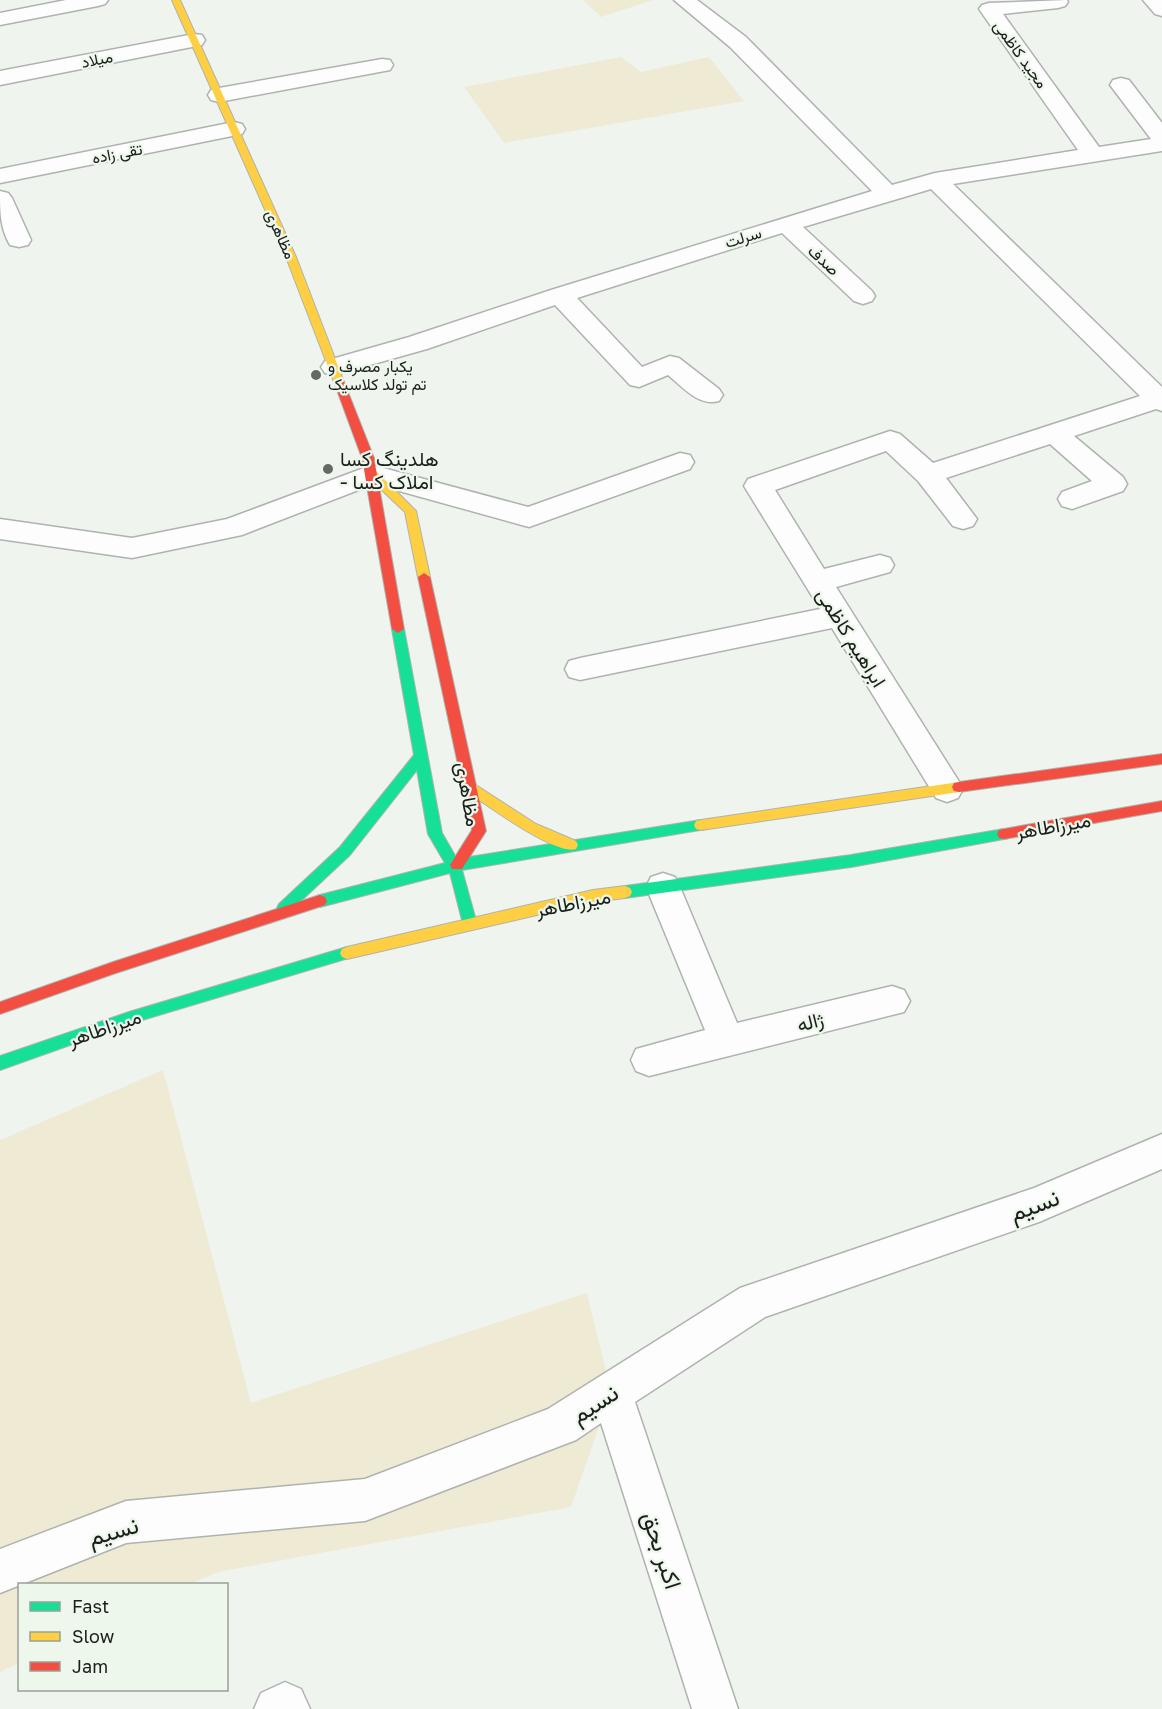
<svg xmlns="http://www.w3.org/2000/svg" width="1162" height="1709" font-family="'Golos Text',Vazirmatn,sans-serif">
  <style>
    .green { fill: #eeead3 }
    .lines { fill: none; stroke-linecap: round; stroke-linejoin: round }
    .street-casing { stroke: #afb3af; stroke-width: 3 }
    .fast-casing { stroke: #afb3af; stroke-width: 2 }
    .slow-casing { stroke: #afb3af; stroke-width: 2 }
    .jam-casing { stroke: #afb3af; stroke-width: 2 }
    .street { fill: #fdfdfd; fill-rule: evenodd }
    .fast { fill: #16e098; fill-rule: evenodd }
    .slow { fill: #ffcf43; fill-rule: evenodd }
    .jam { fill: #f24e42; fill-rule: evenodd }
    .poi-dot { fill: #656965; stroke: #eef7ec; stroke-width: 2 }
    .labels { text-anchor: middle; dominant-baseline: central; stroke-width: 4.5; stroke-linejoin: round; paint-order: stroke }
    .far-street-label { font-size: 16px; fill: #1b1e1b; stroke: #eef7ec }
    .far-poi-label { font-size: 16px; fill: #1b1e1b; stroke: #eef7ec; text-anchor: start }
    .poi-label { font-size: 20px; fill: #1b1e1b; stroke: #eef7ec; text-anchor: start }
    .street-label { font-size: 20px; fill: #1b1e1b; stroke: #eef7ec }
    .near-street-label { font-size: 24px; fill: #1b1e1b; stroke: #eef7ec }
  </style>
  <rect width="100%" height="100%" fill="#eff4ef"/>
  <path class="green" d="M583,0H653L601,17Z
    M621,57L641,72L709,57L744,101L504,143L464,87Z
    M163,1070L251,1403L587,1293L611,1392L571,1507L218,1572L190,1584H20L19,1663L0,1672V1140Z"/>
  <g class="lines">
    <defs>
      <path id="street" d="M66,0H108L105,4L98,6L0,25V13Z
        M674,0H697L746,37L892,185L935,173L1078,150L979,9L982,5L989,3L1067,0L1068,2L1065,6L1058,8L1003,14L1099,147L1151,139L1110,85L1113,80L1121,78L1129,80L1162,123V151L953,184L1162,387V411L1156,409L1074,436L1123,477L1127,484L1123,491L1072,509L1062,506L1058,499L1062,492L1092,481L1050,444L946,478L977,519L973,526L963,529L953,526L918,481L886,451L775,490L824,569L880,555L890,558L894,565L890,572L836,587L958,780L963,789L958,798L947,802L936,798L832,628L580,680L569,677L565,669L569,661L580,658L820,609L744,486L748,479L890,431L900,434L933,463L1140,396L931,189L803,227L872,291L875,296L872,301L863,304L854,301L782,233L577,298L642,367L670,356L679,358L719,389L723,395L719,401C699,407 683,387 668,375L639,387L630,385L555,305L427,349L334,375L325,373L321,367L325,361L409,337L551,290L872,191L730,47Z
        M1143,0H1162V16L1155,14Z
        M194,34L202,35L205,40L202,45L0,85V71Z
        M382,59L390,60L393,65L390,70L219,102L211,100L208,95L211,90L219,88Z
        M234,122L242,124L245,129L242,134L0,183V169Z
        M0,191L8,193L12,198L31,240L28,245L19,247L10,245C0,228 0,211 0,191Z
        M680,453L690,455L694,462L690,469L529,527L374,484L242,535L132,558L0,539V519L132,538L227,519L372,465L528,507Z
        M663,873L675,877L680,887L737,1023L892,986L904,990L910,1001L904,1012L649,1076L636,1071L631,1060L636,1049L705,1030L646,887L651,877Z
        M1162,1134V1169L1039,1222L765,1317L635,1402L738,1709H692L601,1423L576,1440L365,1521L126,1543L0,1593V1549L126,1501L365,1479L548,1409L740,1288L1034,1188Z
        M285,1682L301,1689L310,1709H254L261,1693Z"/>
      <path id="fast" d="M398,625L404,629L442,833L457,859L701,820L706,821L708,825L706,829L462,870L477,924L475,928L470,930L465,928L463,924L450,873L320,907L315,905L313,901L315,897L320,895L445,863L428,834L417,770L350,855L289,912L284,914L279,912L277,908L279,904L340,847L414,755L392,629Z
        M1004,829L1009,830L1011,834L1009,838L1004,839L851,867L625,898L620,896L618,892L620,888L625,886L851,855Z
        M347,947L352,949L354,953L352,957L129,1024L0,1070V1056L129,1012Z"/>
      <path id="slow" d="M172,0H180L296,257L344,382L343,384H335L334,382L286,257Z
        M372,470L376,471L416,511L430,577L428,580L424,581L418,577L405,512L368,477V471Z
        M468,780L536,824L576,841L578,845L576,849C555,856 483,802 463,789L461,785L463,781Z
        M959,782L964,783L966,787L964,791L959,792L701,830L696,829L694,825L696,821L701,820Z
        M625,886L630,888L632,892L630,896L625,898L593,902L347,959L342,957L340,953L342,949L347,947L593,890Z"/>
      <path id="jam" d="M339,379L344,382L374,458L404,629L398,633L392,629L362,458L334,382Z
        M424,573L430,577L486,831L462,869H452L450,865L472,830L418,577Z
        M1162,754V764L959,792L954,791L952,787L954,783L959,782Z
        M1162,801V811L1004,839L999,838L997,834L999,830L1004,829Z
        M320,895L325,897L327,901L325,905L113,974L0,1014V1002L113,962Z"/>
    </defs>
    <use href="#street" class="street-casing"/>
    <use href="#fast" class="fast-casing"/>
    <use href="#slow" class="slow-casing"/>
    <use href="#jam" class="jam-casing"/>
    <use href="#street" class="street"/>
    <use href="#fast" class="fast"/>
    <use href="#slow" class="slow"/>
    <use href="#jam" class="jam"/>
  </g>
  <g class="poi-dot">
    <circle cx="316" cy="375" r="6"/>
    <circle cx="328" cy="469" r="6"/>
  </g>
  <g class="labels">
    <g class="far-street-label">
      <text transform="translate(1021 54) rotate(54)">مجید کاظمی</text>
      <text transform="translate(97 59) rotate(-11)">میلاد</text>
      <text transform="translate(117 153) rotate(-11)">تقی زاده</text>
      <text transform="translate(281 234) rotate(66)">مظاهری</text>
      <text transform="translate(743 237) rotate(-17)">سرلت</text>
      <text transform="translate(824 260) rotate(43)">صدف</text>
    </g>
    <g class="far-poi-label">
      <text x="328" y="366">یکبار مصرف و<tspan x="328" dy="18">تم تولد کلاسیک</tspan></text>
    </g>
    <g class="poi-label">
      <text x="340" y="458">هلدینگ کسا<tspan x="340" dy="23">- املاک کسا</tspan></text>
    </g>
    <g class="street-label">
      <text transform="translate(852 637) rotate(58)">ابراهیم کاظمی</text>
      <text transform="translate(469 794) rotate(80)">مظاهری</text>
      <text transform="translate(1053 825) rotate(-10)">میرزاطاهر</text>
      <text transform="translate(573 902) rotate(-11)">میرزاطاهر</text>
      <text transform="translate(810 1021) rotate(-14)">ژاله</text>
      <text transform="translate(104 1027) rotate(-19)">میرزاطاهر</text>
    </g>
    <g class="near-street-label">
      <text transform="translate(1034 1204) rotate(-21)">نسیم</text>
      <text transform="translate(594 1403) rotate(-33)">نسیم</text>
      <text transform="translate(113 1530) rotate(-16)">نسیم</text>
      <text transform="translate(663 1550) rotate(72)">اکبر بحق</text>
    </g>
  </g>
  <rect x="18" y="1583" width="210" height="108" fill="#eef7ec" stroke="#9aa098" stroke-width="1.5"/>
  <rect x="30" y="1602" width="30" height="9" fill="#16e098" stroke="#9aa098" stroke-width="1.5"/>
  <text x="72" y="1613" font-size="18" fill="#1b1e1b">Fast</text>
  <rect x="30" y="1632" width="30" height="9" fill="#ffcf43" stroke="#9aa098" stroke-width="1.5"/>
  <text x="72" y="1643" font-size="18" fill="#1b1e1b">Slow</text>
  <rect x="30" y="1662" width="30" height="9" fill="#f24e42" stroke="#9aa098" stroke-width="1.5"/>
  <text x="72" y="1673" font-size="18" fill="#1b1e1b">Jam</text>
</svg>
